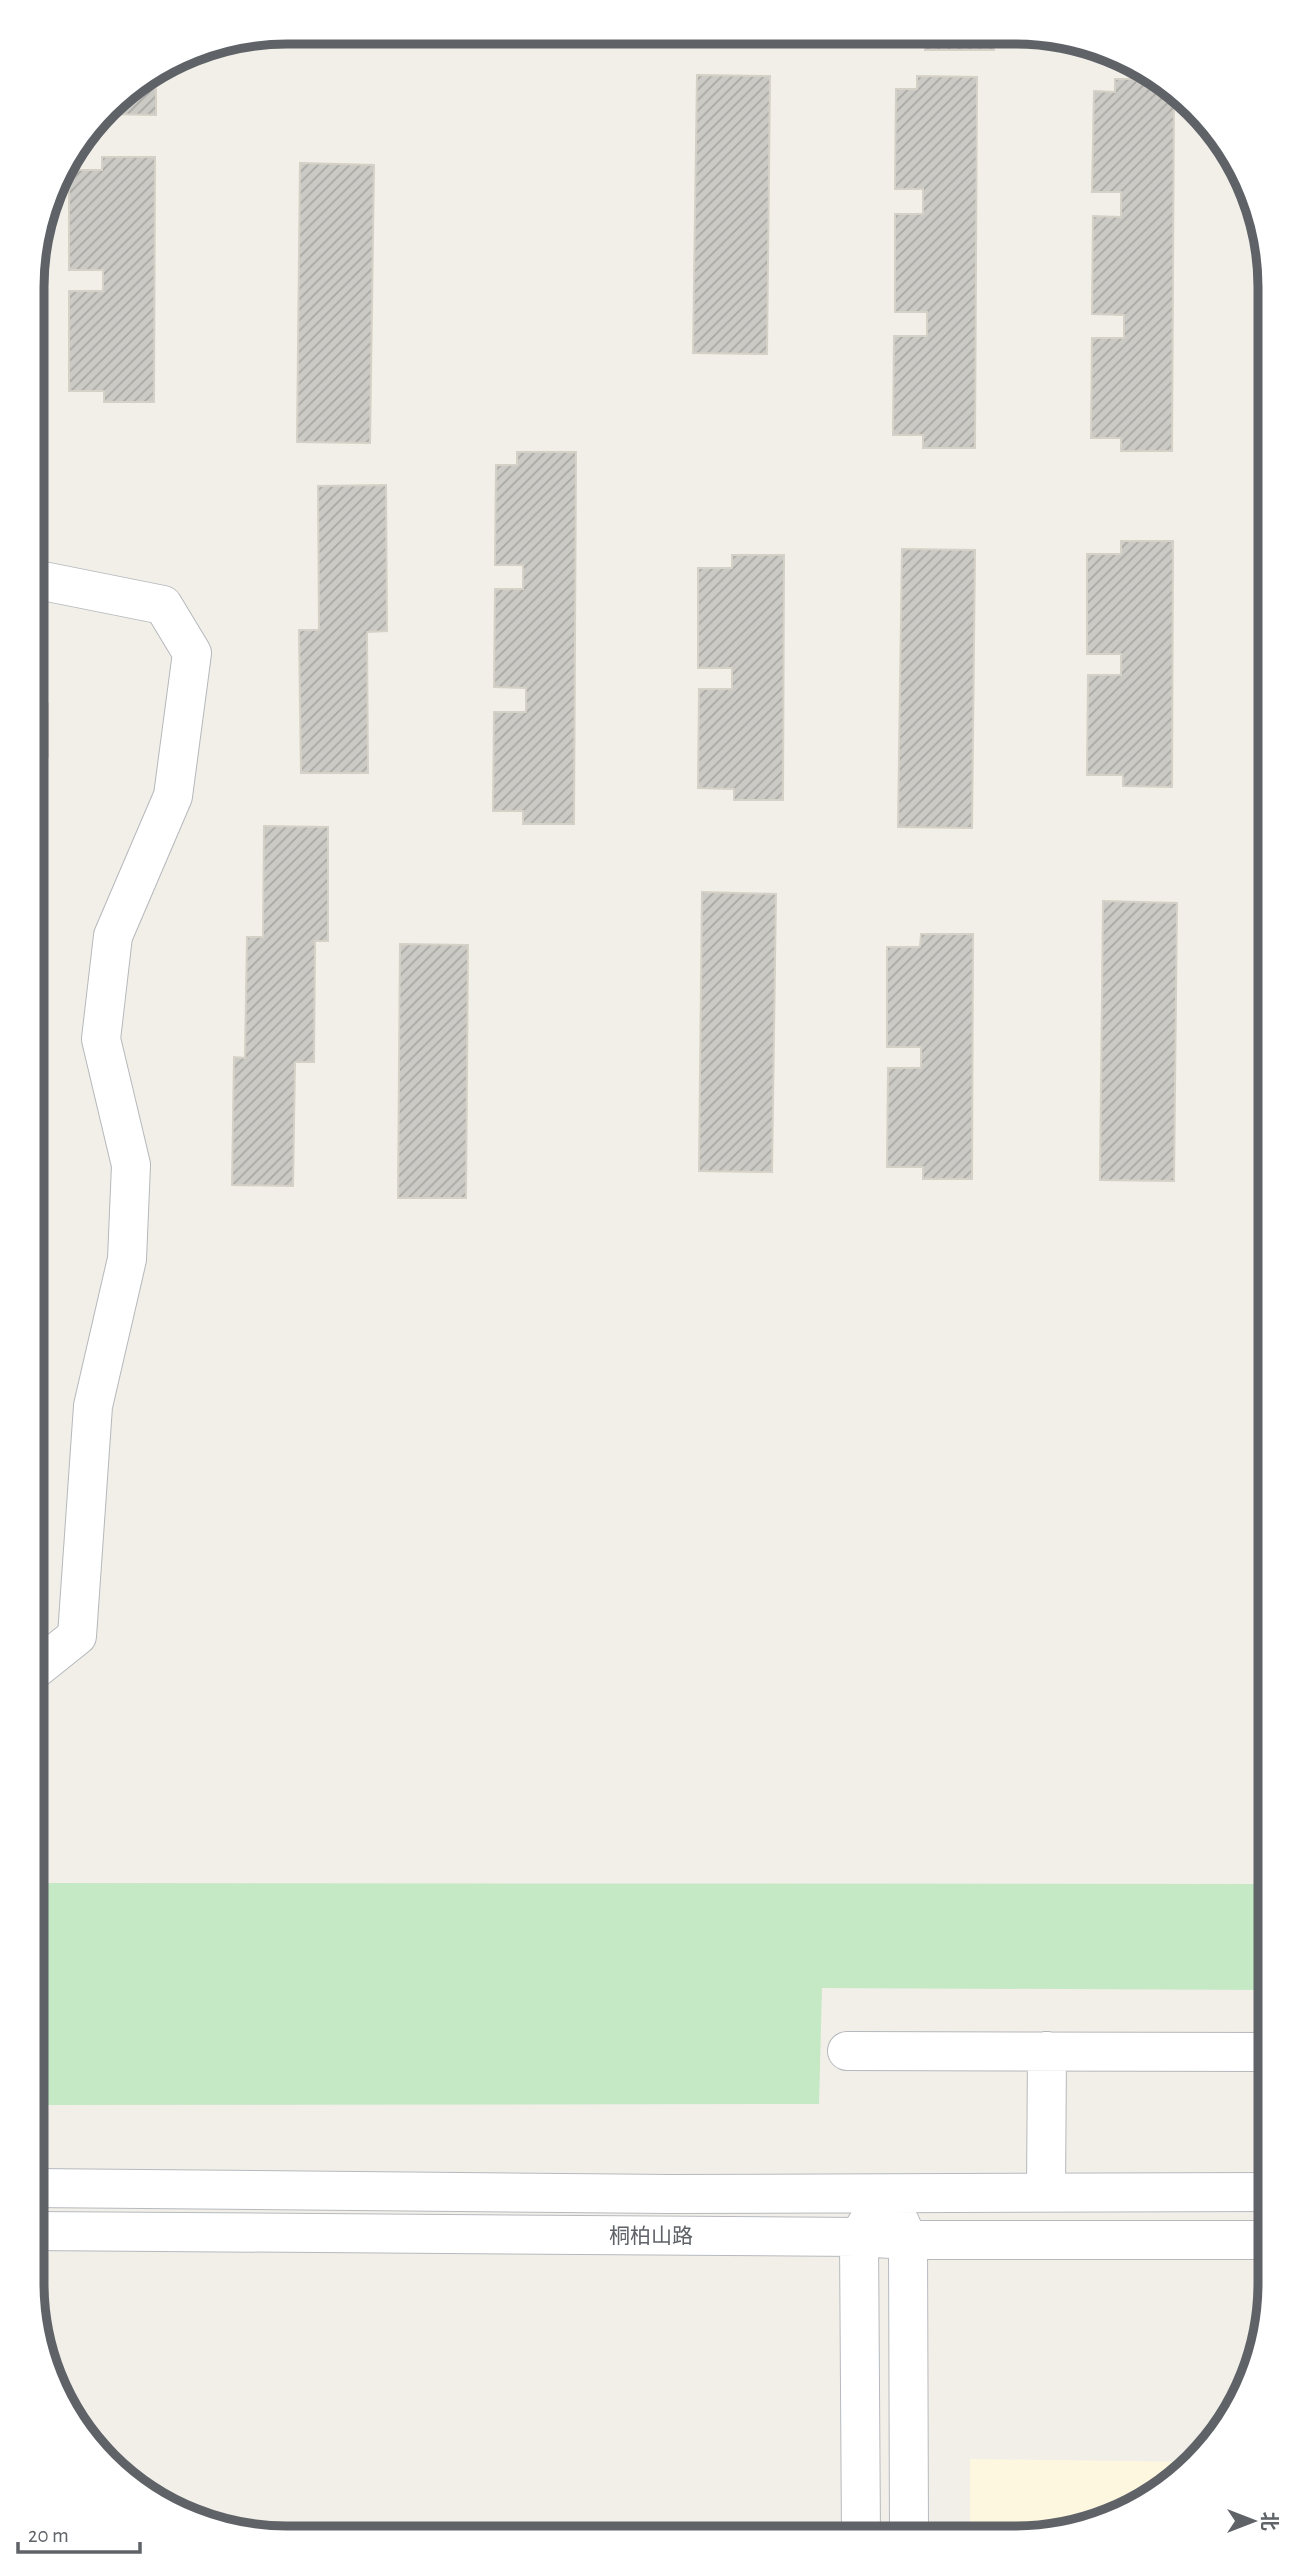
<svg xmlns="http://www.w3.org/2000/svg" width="1302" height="2570" font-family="'Alegreya Sans','Noto Sans SC',sans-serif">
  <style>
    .commercial { fill: #fef7e0 }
    .grass { fill: #c5e8c5 }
    .building { fill: url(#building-hatch); stroke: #d6d1c6; stroke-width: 2 }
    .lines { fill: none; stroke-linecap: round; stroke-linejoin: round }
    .street-casing { stroke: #b5b8bc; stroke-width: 40 }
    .secondary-casing { stroke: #b6babf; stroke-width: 40 }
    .street { stroke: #fff; stroke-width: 38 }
    .secondary { stroke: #fff; stroke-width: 38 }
    .labels { text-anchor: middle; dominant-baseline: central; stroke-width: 7; stroke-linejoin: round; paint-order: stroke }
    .street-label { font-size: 21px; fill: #5f6368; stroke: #fff }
    .rim { fill: none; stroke: #5f6368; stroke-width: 9 }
  </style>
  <defs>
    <pattern id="building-hatch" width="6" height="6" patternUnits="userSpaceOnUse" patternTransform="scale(1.75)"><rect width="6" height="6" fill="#cccac5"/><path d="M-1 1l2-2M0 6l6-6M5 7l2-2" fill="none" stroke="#a9a8a4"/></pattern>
  </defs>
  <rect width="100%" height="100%" fill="#f1efe8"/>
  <path class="commercial" d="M970,2459L1193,2462L1157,2495L1097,2525L1015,2538H970Z"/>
  <path class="grass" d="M32,1883L1270,1884V1990L822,1988L819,2104L32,2105Z"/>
  <path class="building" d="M744,34L814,35V38H744Z
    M925,35L994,36V50H925Z
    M156,72V115L106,114V110L118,95Z
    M697,75L770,76L767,354L693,353Z
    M917,76L977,77L975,448H923V435H893L894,336H927V312H895V214H923V189H895L896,89H917Z
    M1115,79H1152L1174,90L1172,451H1121V438H1091L1092,338H1124V315L1092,314L1093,216L1121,217V192H1092L1094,91L1115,92Z
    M102,157H155L154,402H104V391H69V291H103V270H69V170H102Z
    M300,163L374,165L370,443L297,442Z
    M517,452H576L574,824H523V811H493L494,712H526V688L494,687L495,589H523V565H495L496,465H517Z
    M386,485L387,631L367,632L368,773H301L299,630H319L318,486Z
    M1121,541H1173L1172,787L1123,786V775H1087L1088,675H1121V654H1087V554H1121Z
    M902,549L975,550L972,828L898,827Z
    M732,555H784L783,800H734V789L698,788L699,689H732V668H698V568H732Z
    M33,703L48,704V757H33Z
    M264,826L328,827V941H315L314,1062H295L293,1186L232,1185L234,1057L245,1058L247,937H263Z
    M702,892L776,894L772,1172L699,1171Z
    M1103,901L1177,903L1174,1181L1100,1180Z
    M921,934H973L972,1179H923V1167H887L888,1068H921V1047H887V947H920Z
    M400,944L468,945L466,1198H398Z
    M33,1272L40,1273L32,1545Z"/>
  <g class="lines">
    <defs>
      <path id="street" d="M32,1672L77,1636L93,1406L127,1259L131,1165L101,1039L113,936L173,796L192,653L163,605L33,579
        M847,2051L1270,2052
        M1046,2192L1047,2051"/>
      <path id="secondary" d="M32,2188L670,2194L1270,2192
        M897,2216L908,2240L909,2538
        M32,2231L859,2237L908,2240H1270
        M861,2538L859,2237L872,2215"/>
    </defs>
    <use href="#street" class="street-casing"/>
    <use href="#secondary" class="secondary-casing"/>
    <use href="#street" class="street"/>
    <use href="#secondary" class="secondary"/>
  </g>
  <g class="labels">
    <g class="street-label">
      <text x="651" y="2236">桐柏山路</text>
    </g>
  </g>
  <path d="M0 0H1302V2570H0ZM287 44H1015A243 243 0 0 1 1258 287V2283A243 243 0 0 1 1015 2526H287A243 243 0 0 1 44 2283V287A243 243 0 0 1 287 44Z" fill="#fff" fill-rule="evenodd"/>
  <path class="rim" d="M287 44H1015A243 243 0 0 1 1258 287V2283A243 243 0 0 1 1015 2526H287A243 243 0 0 1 44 2283V287A243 243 0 0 1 287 44Z"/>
  <g transform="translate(1253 2521) rotate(90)" stroke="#ffffff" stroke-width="5" paint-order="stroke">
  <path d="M0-5L12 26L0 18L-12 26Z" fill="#5f6368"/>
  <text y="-10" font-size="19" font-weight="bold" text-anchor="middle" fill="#5f6368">北</text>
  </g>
  <path d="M18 2542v10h122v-10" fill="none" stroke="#5f6368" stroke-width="3.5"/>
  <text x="28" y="2542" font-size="21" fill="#5f6368" stroke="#ffffff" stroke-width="5" paint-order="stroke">20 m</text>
</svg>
